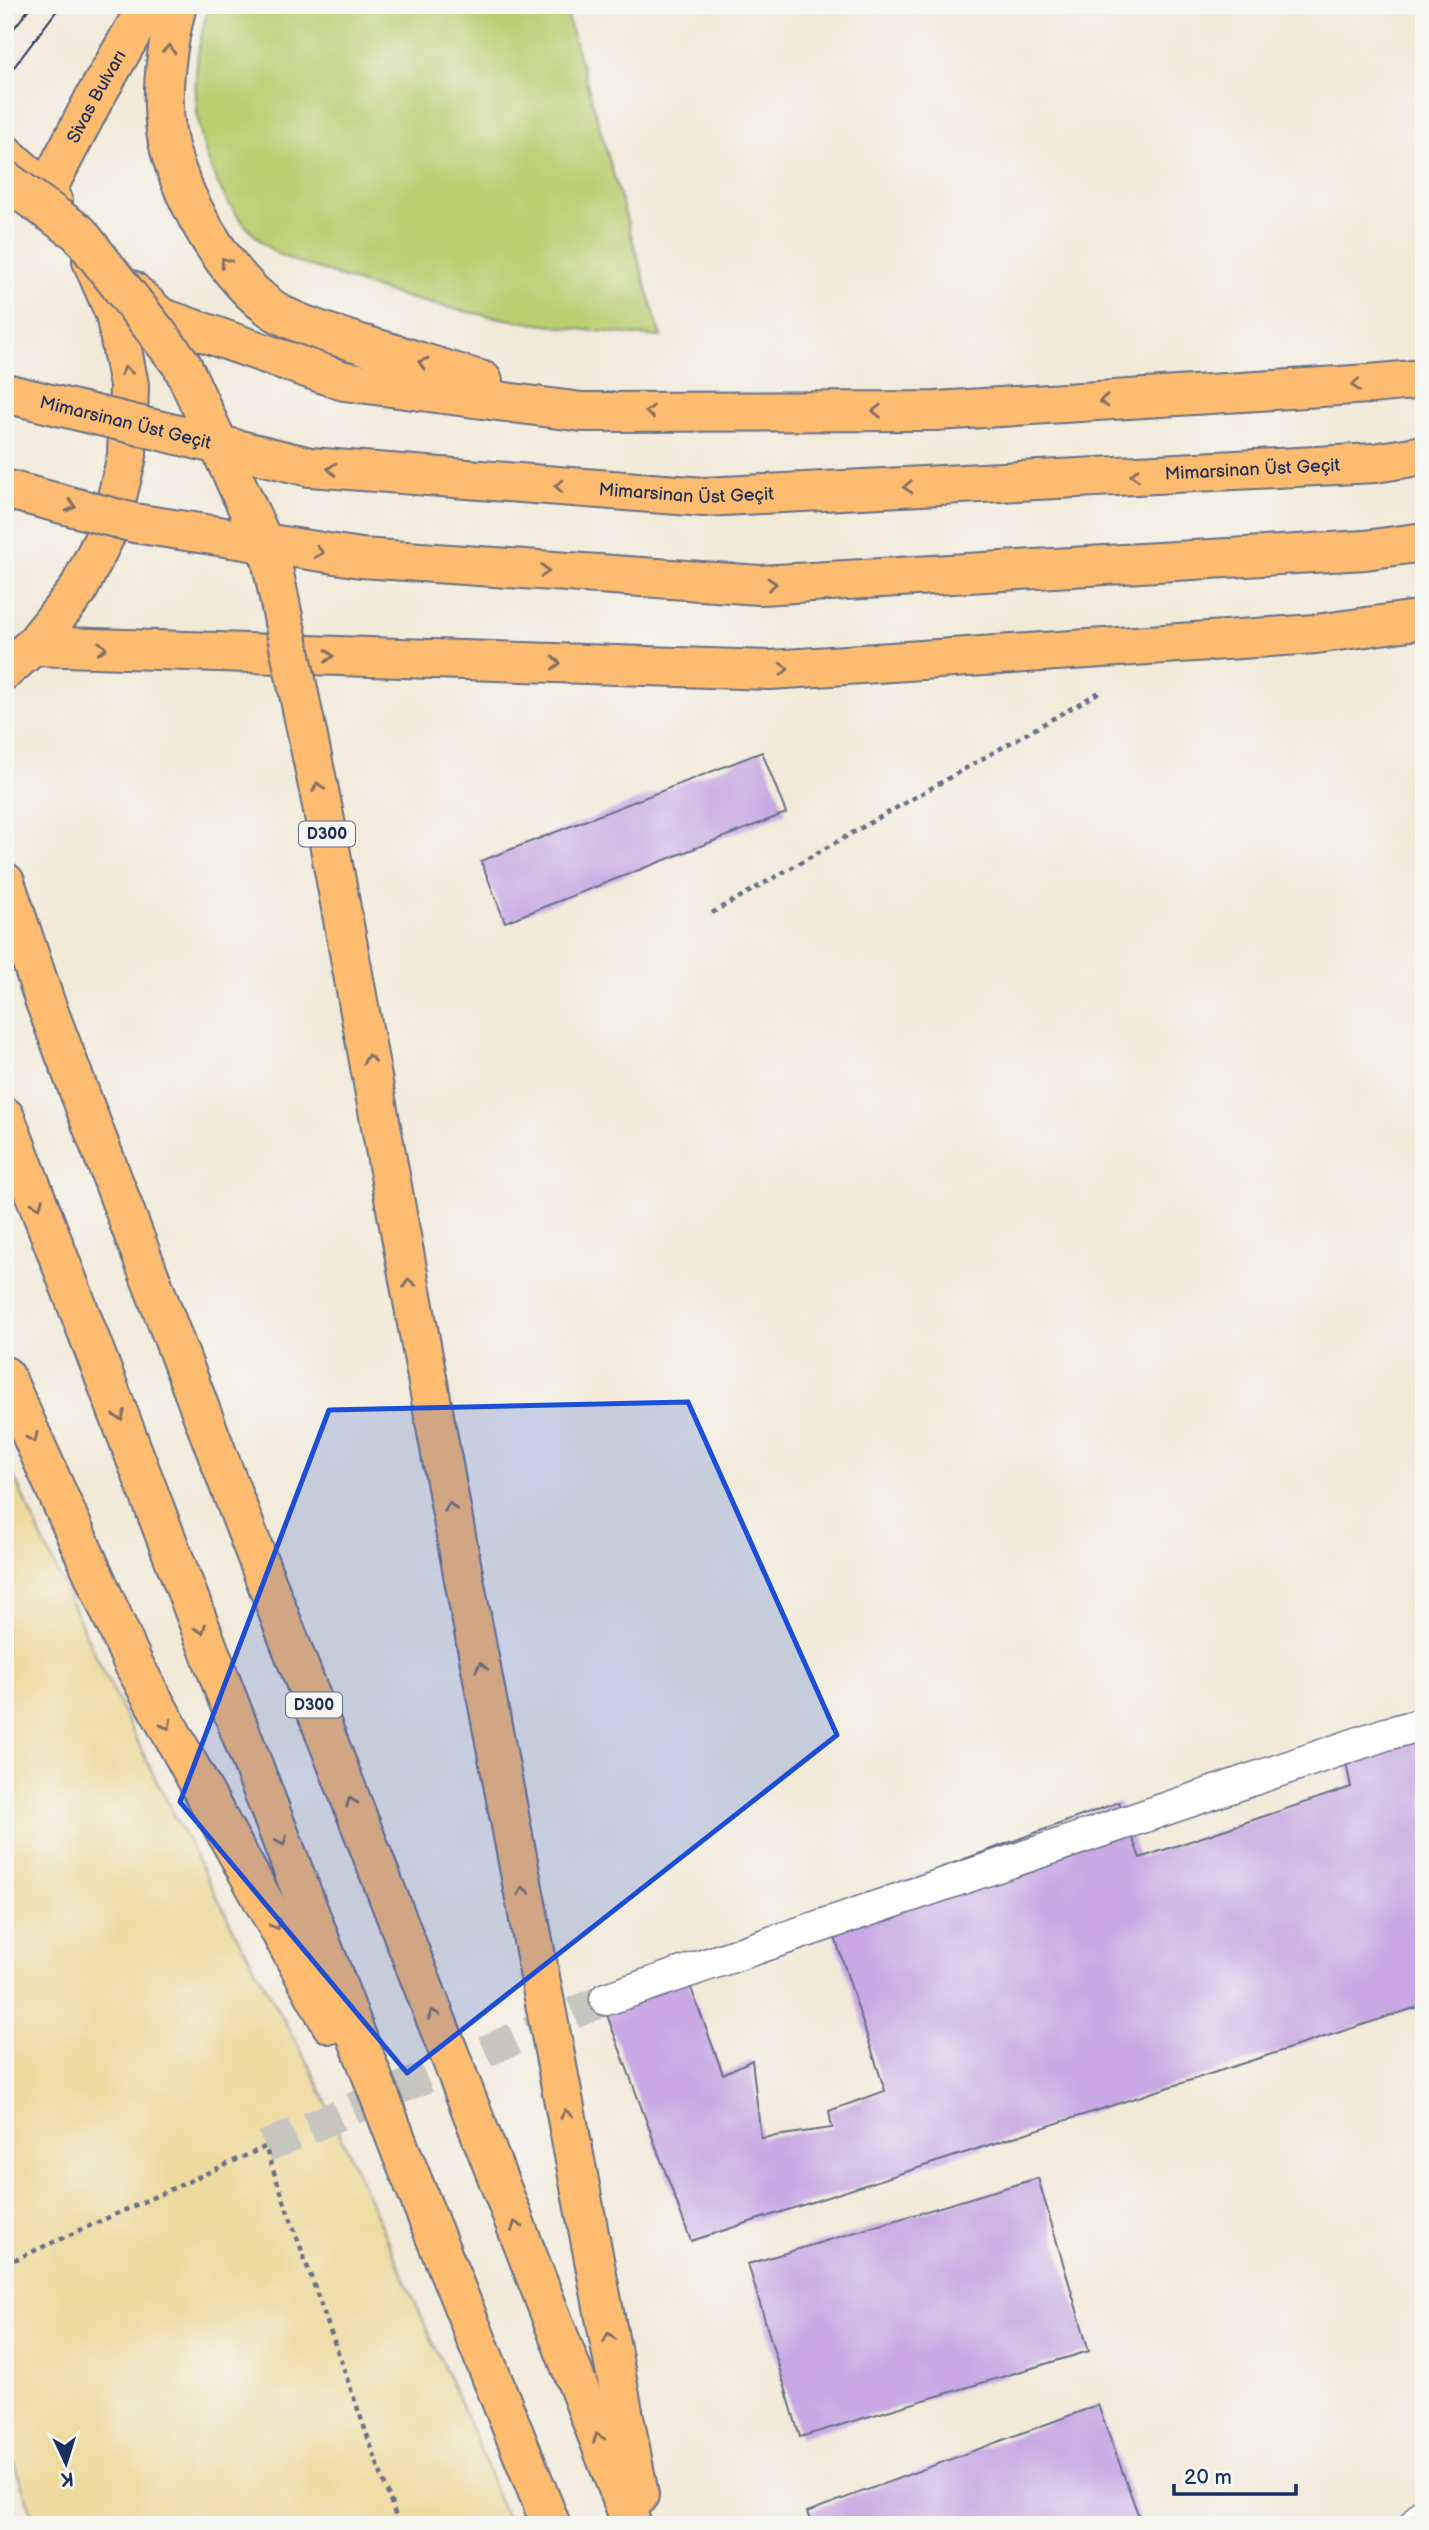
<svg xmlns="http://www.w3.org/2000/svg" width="1429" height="2530" font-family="'Balsamiq Sans',sans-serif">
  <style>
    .green { fill: #bbce71; stroke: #6b7e68; stroke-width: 2 }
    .sand { fill: #eeda9e; stroke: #84847e; stroke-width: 2 }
    .building { fill: #c8a9e3 }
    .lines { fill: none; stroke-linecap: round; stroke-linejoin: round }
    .street-tunnel { stroke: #c7c5c0; stroke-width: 32; stroke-dasharray: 32 16; stroke-linecap: butt }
    .street-casing { stroke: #667089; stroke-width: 35 }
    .highway-casing { stroke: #667089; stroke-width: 42 }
    .path { stroke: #667089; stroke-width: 4.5; stroke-dasharray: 5 5; stroke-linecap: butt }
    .street { stroke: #fff; stroke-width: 32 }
    .highway { stroke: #fdbc70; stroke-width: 38 }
    .tram { stroke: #1b2f5e; stroke-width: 2 }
    .highway-bridge-casing { stroke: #667089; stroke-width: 42; stroke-linecap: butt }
    .highway-bridge { stroke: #fdbc70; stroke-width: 38 }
    .oneway { stroke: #816e66 }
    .marked { fill: #1d4ed8; fill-opacity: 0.2; stroke: #1d4ed8; stroke-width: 5; stroke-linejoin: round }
    .labels { text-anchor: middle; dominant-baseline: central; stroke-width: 5; stroke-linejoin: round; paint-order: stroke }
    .shield { fill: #f6f6f2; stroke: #5d6b8a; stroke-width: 2 }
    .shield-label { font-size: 16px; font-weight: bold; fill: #1b2f5e }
    .street-label { font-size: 18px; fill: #1b2f5e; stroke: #f6f6f2 }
  </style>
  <rect width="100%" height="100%" fill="#f6f6f2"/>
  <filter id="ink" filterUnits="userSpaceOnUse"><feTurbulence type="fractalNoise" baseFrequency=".0143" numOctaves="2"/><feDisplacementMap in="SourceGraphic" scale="14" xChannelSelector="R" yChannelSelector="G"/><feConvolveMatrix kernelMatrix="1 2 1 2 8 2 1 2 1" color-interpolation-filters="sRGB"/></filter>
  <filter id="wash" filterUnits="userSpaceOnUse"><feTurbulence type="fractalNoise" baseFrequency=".00686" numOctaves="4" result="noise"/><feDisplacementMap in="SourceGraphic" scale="28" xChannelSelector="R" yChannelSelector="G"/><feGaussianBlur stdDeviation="1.57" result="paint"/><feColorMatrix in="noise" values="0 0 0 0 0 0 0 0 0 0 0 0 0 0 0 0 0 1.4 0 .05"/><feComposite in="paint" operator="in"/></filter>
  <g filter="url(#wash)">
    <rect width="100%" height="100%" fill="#f2ead9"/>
    <path class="green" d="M210,5H564L661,337C547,328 435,313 328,272C311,266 288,261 273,251C198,195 179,89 210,5Z"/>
    <path class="sand" d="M5,1457L86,1635L157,1782L233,1928L312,2071L476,2439L508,2525H36L5,2438Z"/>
    <g id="blocks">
      <path class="building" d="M762,752L786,813L505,922L481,861Z
        M1424,1736V2005L691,2241L603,2004L688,1980L723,2074L752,2060L761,2138L832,2128L829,2111L885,2091L826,1910L1119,1802L1140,1858L1351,1787L1346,1762Z
        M1038,2178L1089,2351L800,2437L748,2264Z
        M1098,2405L1142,2525H812L807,2512Z"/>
    </g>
  </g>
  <g filter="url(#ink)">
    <use href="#blocks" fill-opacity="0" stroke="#667089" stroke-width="2"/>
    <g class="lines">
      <path class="street-tunnel" d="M265,2147L606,1999"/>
      <defs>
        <path id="street" d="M606,1999L1386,1734L1424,1724
          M1415,2525L1424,2514"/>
        <g id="highway">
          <path d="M177,5C167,45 160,91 166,131C174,189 229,287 282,315C307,328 334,335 361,344C402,356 442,369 483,381"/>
          <path d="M5,154L46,191L53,202"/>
          <path id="s1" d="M46,191L94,99L148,5"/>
          <path d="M131,290L160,317L344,381L582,412L936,411L1370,384L1424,379"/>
          <path d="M1375,463L1424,455"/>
          <path d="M1365,550L1424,542"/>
          <path d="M33,646L770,670L1316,634L1424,619"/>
          <path d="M5,670L33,646L78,590L110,526L127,456L129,385L115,314L92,261"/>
          <path d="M5,882L45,1002L247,1532L632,2525"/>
          <path d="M5,1117L401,2152L551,2525"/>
          <path d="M5,1376L134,1665L331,2024"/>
          <path d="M463,1574L639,2495"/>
        </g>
      </defs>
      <use href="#street" class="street-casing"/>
      <use href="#highway" class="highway-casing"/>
      <path class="path" d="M712,913L1103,690
        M5,2264L265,2147L399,2525"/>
      <use href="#street" class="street"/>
      <use href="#highway" class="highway"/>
      <path class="tram" d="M5,40L32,5
        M5,79L61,5"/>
      <defs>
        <g id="highway-bridge">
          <path d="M5,180L79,233L182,365L271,559L323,810L463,1574"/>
          <path id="s2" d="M5,393L310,467L704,497L1375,463"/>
          <path d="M5,489L134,523L361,558L760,585L1365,550"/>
        </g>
      </defs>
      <use href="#highway-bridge" class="highway-bridge-casing"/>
      <use href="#highway-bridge" class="highway-bridge"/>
    </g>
    <defs><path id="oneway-chevron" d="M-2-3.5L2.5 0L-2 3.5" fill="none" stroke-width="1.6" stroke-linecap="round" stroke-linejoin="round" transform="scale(1.75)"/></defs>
    <g class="oneway">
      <use href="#oneway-chevron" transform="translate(169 49) rotate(-83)"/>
      <use href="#oneway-chevron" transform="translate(225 262) rotate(-126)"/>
      <use href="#oneway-chevron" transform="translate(423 363) rotate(-163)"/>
      <use href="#oneway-chevron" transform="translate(126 371) rotate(-101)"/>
      <use href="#oneway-chevron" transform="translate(1356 385) rotate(176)"/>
      <use href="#oneway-chevron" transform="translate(1104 401) rotate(176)"/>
      <use href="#oneway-chevron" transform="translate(877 411) rotate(180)"/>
      <use href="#oneway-chevron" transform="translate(650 412) rotate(180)"/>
      <use href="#oneway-chevron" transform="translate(332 469) rotate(-176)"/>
      <use href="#oneway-chevron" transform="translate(1135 475) rotate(177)"/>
      <use href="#oneway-chevron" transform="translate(559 486) rotate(-176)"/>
      <use href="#oneway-chevron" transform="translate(908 487) rotate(177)"/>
      <use href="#oneway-chevron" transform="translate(71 506) rotate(15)"/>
      <use href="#oneway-chevron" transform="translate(319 552) rotate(9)"/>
      <use href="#oneway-chevron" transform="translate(545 571) rotate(4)"/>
      <use href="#oneway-chevron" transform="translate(772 584) rotate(-3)"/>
      <use href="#oneway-chevron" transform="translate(102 648) rotate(2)"/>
      <use href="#oneway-chevron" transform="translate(329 656) rotate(2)"/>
      <use href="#oneway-chevron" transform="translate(556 663) rotate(2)"/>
      <use href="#oneway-chevron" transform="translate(784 669) rotate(-4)"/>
      <use href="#oneway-chevron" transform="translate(318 787) rotate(-102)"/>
      <use href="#oneway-chevron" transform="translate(369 1059) rotate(-100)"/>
      <use href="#oneway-chevron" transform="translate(38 1204) rotate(69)"/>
      <use href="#oneway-chevron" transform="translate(409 1283) rotate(-100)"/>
      <use href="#oneway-chevron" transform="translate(120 1416) rotate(69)"/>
      <use href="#oneway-chevron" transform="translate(33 1438) rotate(66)"/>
      <use href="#oneway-chevron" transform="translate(450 1507) rotate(-100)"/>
      <use href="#oneway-chevron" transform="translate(201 1629) rotate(69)"/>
      <use href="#oneway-chevron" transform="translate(481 1667) rotate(-101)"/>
      <use href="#oneway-chevron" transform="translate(167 1725) rotate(61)"/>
      <use href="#oneway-chevron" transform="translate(351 1802) rotate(-111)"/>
      <use href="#oneway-chevron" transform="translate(282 1841) rotate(69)"/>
      <use href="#oneway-chevron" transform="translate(523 1891) rotate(-101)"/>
      <use href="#oneway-chevron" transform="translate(276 1925) rotate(61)"/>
      <use href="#oneway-chevron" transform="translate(433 2014) rotate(-111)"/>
      <use href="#oneway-chevron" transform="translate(566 2114) rotate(-101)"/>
      <use href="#oneway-chevron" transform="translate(516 2226) rotate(-111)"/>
      <use href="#oneway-chevron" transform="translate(609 2337) rotate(-101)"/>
      <use href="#oneway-chevron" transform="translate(598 2438) rotate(-111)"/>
    </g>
  </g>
  <path class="marked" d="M688,1402L837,1735L407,2073L180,1802L329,1410Z"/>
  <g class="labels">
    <g class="shield">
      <rect x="299" y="821.5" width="56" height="25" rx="5"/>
      <rect x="286" y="1692.5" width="56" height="25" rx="5"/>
    </g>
    <g class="shield-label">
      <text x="327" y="834">D300</text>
      <text x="314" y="1705">D300</text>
    </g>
    <g class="street-label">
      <text stroke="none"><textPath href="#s1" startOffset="107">Sivas Bulvarı</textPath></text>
      <text stroke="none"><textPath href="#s2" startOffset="124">Mimarsinan Üst Geçit</textPath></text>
      <text stroke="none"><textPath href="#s2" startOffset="1258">Mimarsinan Üst Geçit</textPath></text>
      <text stroke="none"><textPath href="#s2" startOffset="691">Mimarsinan Üst Geçit</textPath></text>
    </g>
  </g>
  <rect width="1429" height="2530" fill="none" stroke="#f6f6f2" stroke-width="28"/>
  <g transform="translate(66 2463) rotate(176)" stroke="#f6f6f2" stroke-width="5" paint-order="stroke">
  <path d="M0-5L12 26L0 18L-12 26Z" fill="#1b2f5e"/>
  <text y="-10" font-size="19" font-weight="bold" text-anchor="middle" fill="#1b2f5e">K</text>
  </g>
  <path d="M1174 2484v10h122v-10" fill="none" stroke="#1b2f5e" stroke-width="3.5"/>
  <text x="1184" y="2484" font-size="21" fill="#1b2f5e" stroke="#f6f6f2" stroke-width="5" paint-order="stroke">20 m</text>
</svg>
